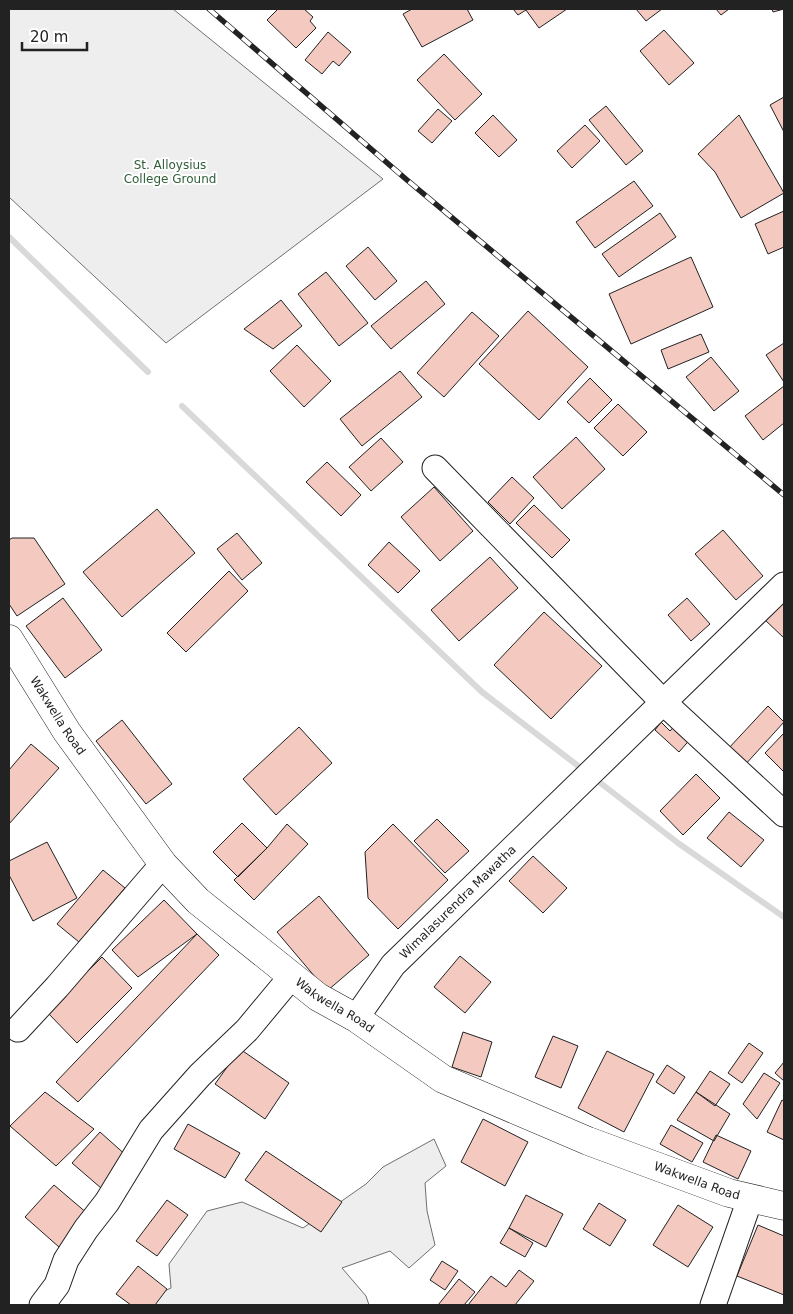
<svg xmlns="http://www.w3.org/2000/svg" width="793" height="1314" font-family="'DejaVu Sans',sans-serif">
  <style>
    .green { fill: #eee; stroke: #6f6f6f }
    .lines { fill: none; stroke-linecap: round; stroke-linejoin: round }
    .stream { stroke: #d9d9d9; stroke-width: 6 }
    .building { fill: #f3c9c0; stroke: #222 }
    .minor-casing { stroke: #222; stroke-width: 27 }
    .major-casing { stroke: #222; stroke-width: 29 }
    .minor { stroke: #fff; stroke-width: 25 }
    .major { stroke: #fff; stroke-width: 28 }
    .rail-casing { stroke: #222; stroke-width: 5.5 }
    .rail { stroke: #fff; stroke-width: 4; stroke-dasharray: 11; stroke-linecap: butt }
    .labels { text-anchor: middle; dominant-baseline: central; stroke-width: 4; stroke-linejoin: round; paint-order: stroke }
    .park-label { font-size: 12px; fill: #2f5e38; stroke: #fff }
    .street-label { font-size: 12px; fill: #222; stroke: #fff }
  </style>
  <rect width="100%" height="100%" fill="#fff"/>
  <path class="green" d="M9,9H173L383,179L166,343L9,197Z
    M434,1139L446,1166L425,1183L427,1211L435,1245L409,1268L390,1251L342,1268L366,1296L369,1305H133L171,1288L169,1264L207,1211L242,1202L303,1228L366,1184L383,1167Z"/>
  <g class="lines">
    <path class="stream" d="M9,237L148,372
      M182,406L482,692L586,772
      M594,778L678,843L784,917"/>
  </g>
  <path class="building" d="M278,9H304L313,17L310,21L316,28L296,48L267,20Z
    M412,9H467L473,20L422,47L403,14Z
    M513,9H567L539,28L526,10L518,15Z
    M636,9H662L646,21Z
    M716,9H729L721,15Z
    M772,9H784L773,12Z
    M664,30L694,63L669,85L640,51Z
    M328,32L351,52L339,66L333,61L322,74L305,60Z
    M444,54L482,94L455,120L417,80Z
    M784,97V132L770,105Z
    M606,106L643,151L626,165L589,120Z
    M438,109L452,121L432,143L418,131Z
    M493,115L517,140L499,157L475,133Z
    M739,115L784,193L741,218L715,172L698,154Z
    M585,125L600,141L572,168L557,151Z
    M634,181L653,206L595,248L576,222Z
    M784,211V247L768,254L755,224Z
    M660,213L676,237L619,277L602,254Z
    M368,247L397,281L375,300L346,266Z
    M691,257L713,307L631,344L609,294Z
    M326,272L368,323L339,346L298,294Z
    M426,281L445,304L391,349L371,326Z
    M281,300L302,326L273,349L244,329Z
    M528,311L588,367L539,420L479,364Z
    M472,312L499,336L444,397L417,373Z
    M701,334L709,352L668,369L661,350Z
    M784,343V382L766,355Z
    M297,345L331,381L304,407L270,371Z
    M711,357L739,391L714,411L686,377Z
    M400,371L422,397L362,446L340,419Z
    M590,378L612,400L589,423L567,402Z
    M784,386V423L763,440L745,416Z
    M618,404L647,432L623,456L594,428Z
    M576,437L605,469L562,509L533,477Z
    M381,438L403,462L371,491L349,467Z
    M327,462L361,495L341,516L306,482Z
    M512,477L534,498L510,524L488,502Z
    M434,487L473,531L440,561L401,517Z
    M534,505L570,540L552,558L516,523Z
    M157,509L195,553L122,617L83,572Z
    M723,530L763,576L736,600L695,554Z
    M237,533L262,563L242,580L217,549Z
    M12,538H34L65,584L17,616L9,604V540Z
    M389,542L420,571L398,593L368,565Z
    M490,557L518,588L459,641L431,610Z
    M229,571L248,591L186,652L167,633Z
    M63,598L102,650L65,678L26,626Z
    M687,598L710,624L691,641L668,615Z
    M784,599V638L764,619Z
    M544,612L602,666L551,719L494,665Z
    M768,706L784,722L744,766L727,750Z
    M122,720L172,784L146,804L96,741Z
    M661,722L670,731L678,722L693,736L679,752L655,730Z
    M299,727L332,763L276,815L243,779Z
    M784,733V772L765,753Z
    M31,744L59,768L9,824V770Z
    M696,774L720,798L683,835L660,811Z
    M729,812L764,840L741,867L707,838Z
    M437,819L469,851L445,873L414,841Z
    M242,823L267,848L238,877L213,852Z
    M287,824L308,844L254,900L234,880L267,848Z
    M393,824L448,880L398,929L368,898L365,852Z
    M47,842L77,898L33,921L9,875V861Z
    M533,856L567,888L543,913L509,881Z
    M103,870L125,888L79,942L57,924Z
    M319,896L369,955L327,991L277,932Z
    M164,900L197,934L138,977L112,950Z
    M197,934L219,955L78,1102L56,1082Z
    M460,956L491,982L465,1013L434,987Z
    M102,957L132,988L77,1043L47,1012Z
    M463,1032L492,1042L481,1077L452,1067Z
    M553,1036L578,1046L561,1088L535,1077Z
    M749,1043L763,1053L742,1083L728,1073Z
    M240,1049L289,1083L265,1119L215,1084Z
    M607,1051L654,1074L624,1132L578,1108Z
    M784,1062V1081L775,1073Z
    M667,1065L685,1077L674,1094L656,1082Z
    M710,1071L730,1084L715,1106L696,1092Z
    M764,1073L780,1083L757,1119L743,1104Z
    M45,1092L94,1129L56,1166L10,1126Z
    M696,1092L730,1114L714,1141L677,1120Z
    M782,1100L784,1101V1140L767,1132Z
    M483,1119L528,1142L505,1186L461,1162Z
    M188,1124L240,1153L225,1178L174,1149Z
    M671,1125L703,1143L692,1162L660,1144Z
    M100,1132L128,1157L101,1188L72,1163Z
    M716,1135L751,1151L738,1179L703,1162Z
    M266,1151L342,1202L321,1232L245,1180Z
    M54,1185L88,1214L59,1247L25,1217Z
    M526,1195L563,1214L546,1247L509,1228Z
    M167,1200L188,1215L157,1256L136,1241Z
    M599,1203L626,1220L610,1246L583,1229Z
    M678,1205L713,1227L688,1267L653,1245Z
    M758,1225L784,1236V1295L737,1276Z
    M509,1228L533,1243L525,1257L500,1243Z
    M442,1261L458,1271L445,1290L430,1280Z
    M138,1266L167,1289L155,1305H131L116,1294Z
    M519,1270L534,1281L515,1305H468L491,1276L506,1287Z
    M459,1279L475,1292L464,1305H438Z"/>
  <g class="lines">
    <defs>
      <g id="minor">
        <path d="M435,468L663,702L784,814"/>
        <path id="s1" d="M356,1018L393,965L784,585"/>
        <path d="M18,1029L57,987L163,864"/>
        <path d="M42,1305L57,1285L66,1260L86,1229L107,1202L151,1130L200,1075L247,1030L291,977"/>
        <path d="M713,1305L750,1199"/>
      </g>
      <g id="major">
        <path id="s2" d="M9,639L67,732L163,864L198,901L318,997L356,1018L443,1079L588,1141L729,1193L784,1206"/>
      </g>
    </defs>
    <use href="#minor" class="minor-casing"/>
    <use href="#major" class="major-casing"/>
    <use href="#minor" class="minor"/>
    <use href="#major" class="major"/>
    <defs>
      <path id="rail" d="M209,9L407,180L784,495"/>
    </defs>
    <use href="#rail" class="rail-casing"/>
    <use href="#rail" class="rail"/>
  </g>
  <g class="labels">
    <g class="park-label">
      <text x="170" y="165">St. Alloysius<tspan x="170" dy="14">College Ground</tspan></text>
    </g>
    <g class="street-label">
      <text stroke="none"><textPath href="#s2" startOffset="91">Wakwella Road</textPath></text>
      <text stroke="none"><textPath href="#s1" startOffset="155">Wimalasurendra Mawatha</textPath></text>
      <text stroke="none"><textPath href="#s2" startOffset="496">Wakwella Road</textPath></text>
      <text stroke="none"><textPath href="#s2" startOffset="901">Wakwella Road</textPath></text>
    </g>
  </g>
  <rect width="793" height="1314" fill="none" stroke="#222222" stroke-width="20"/>
  <path d="M22 42v8h65v-8" fill="none" stroke="#222222" stroke-width="2.5"/>
  <text x="30" y="42" font-size="15" fill="#222222" stroke="#ffffff" stroke-width="4" paint-order="stroke">20 m</text>
</svg>
